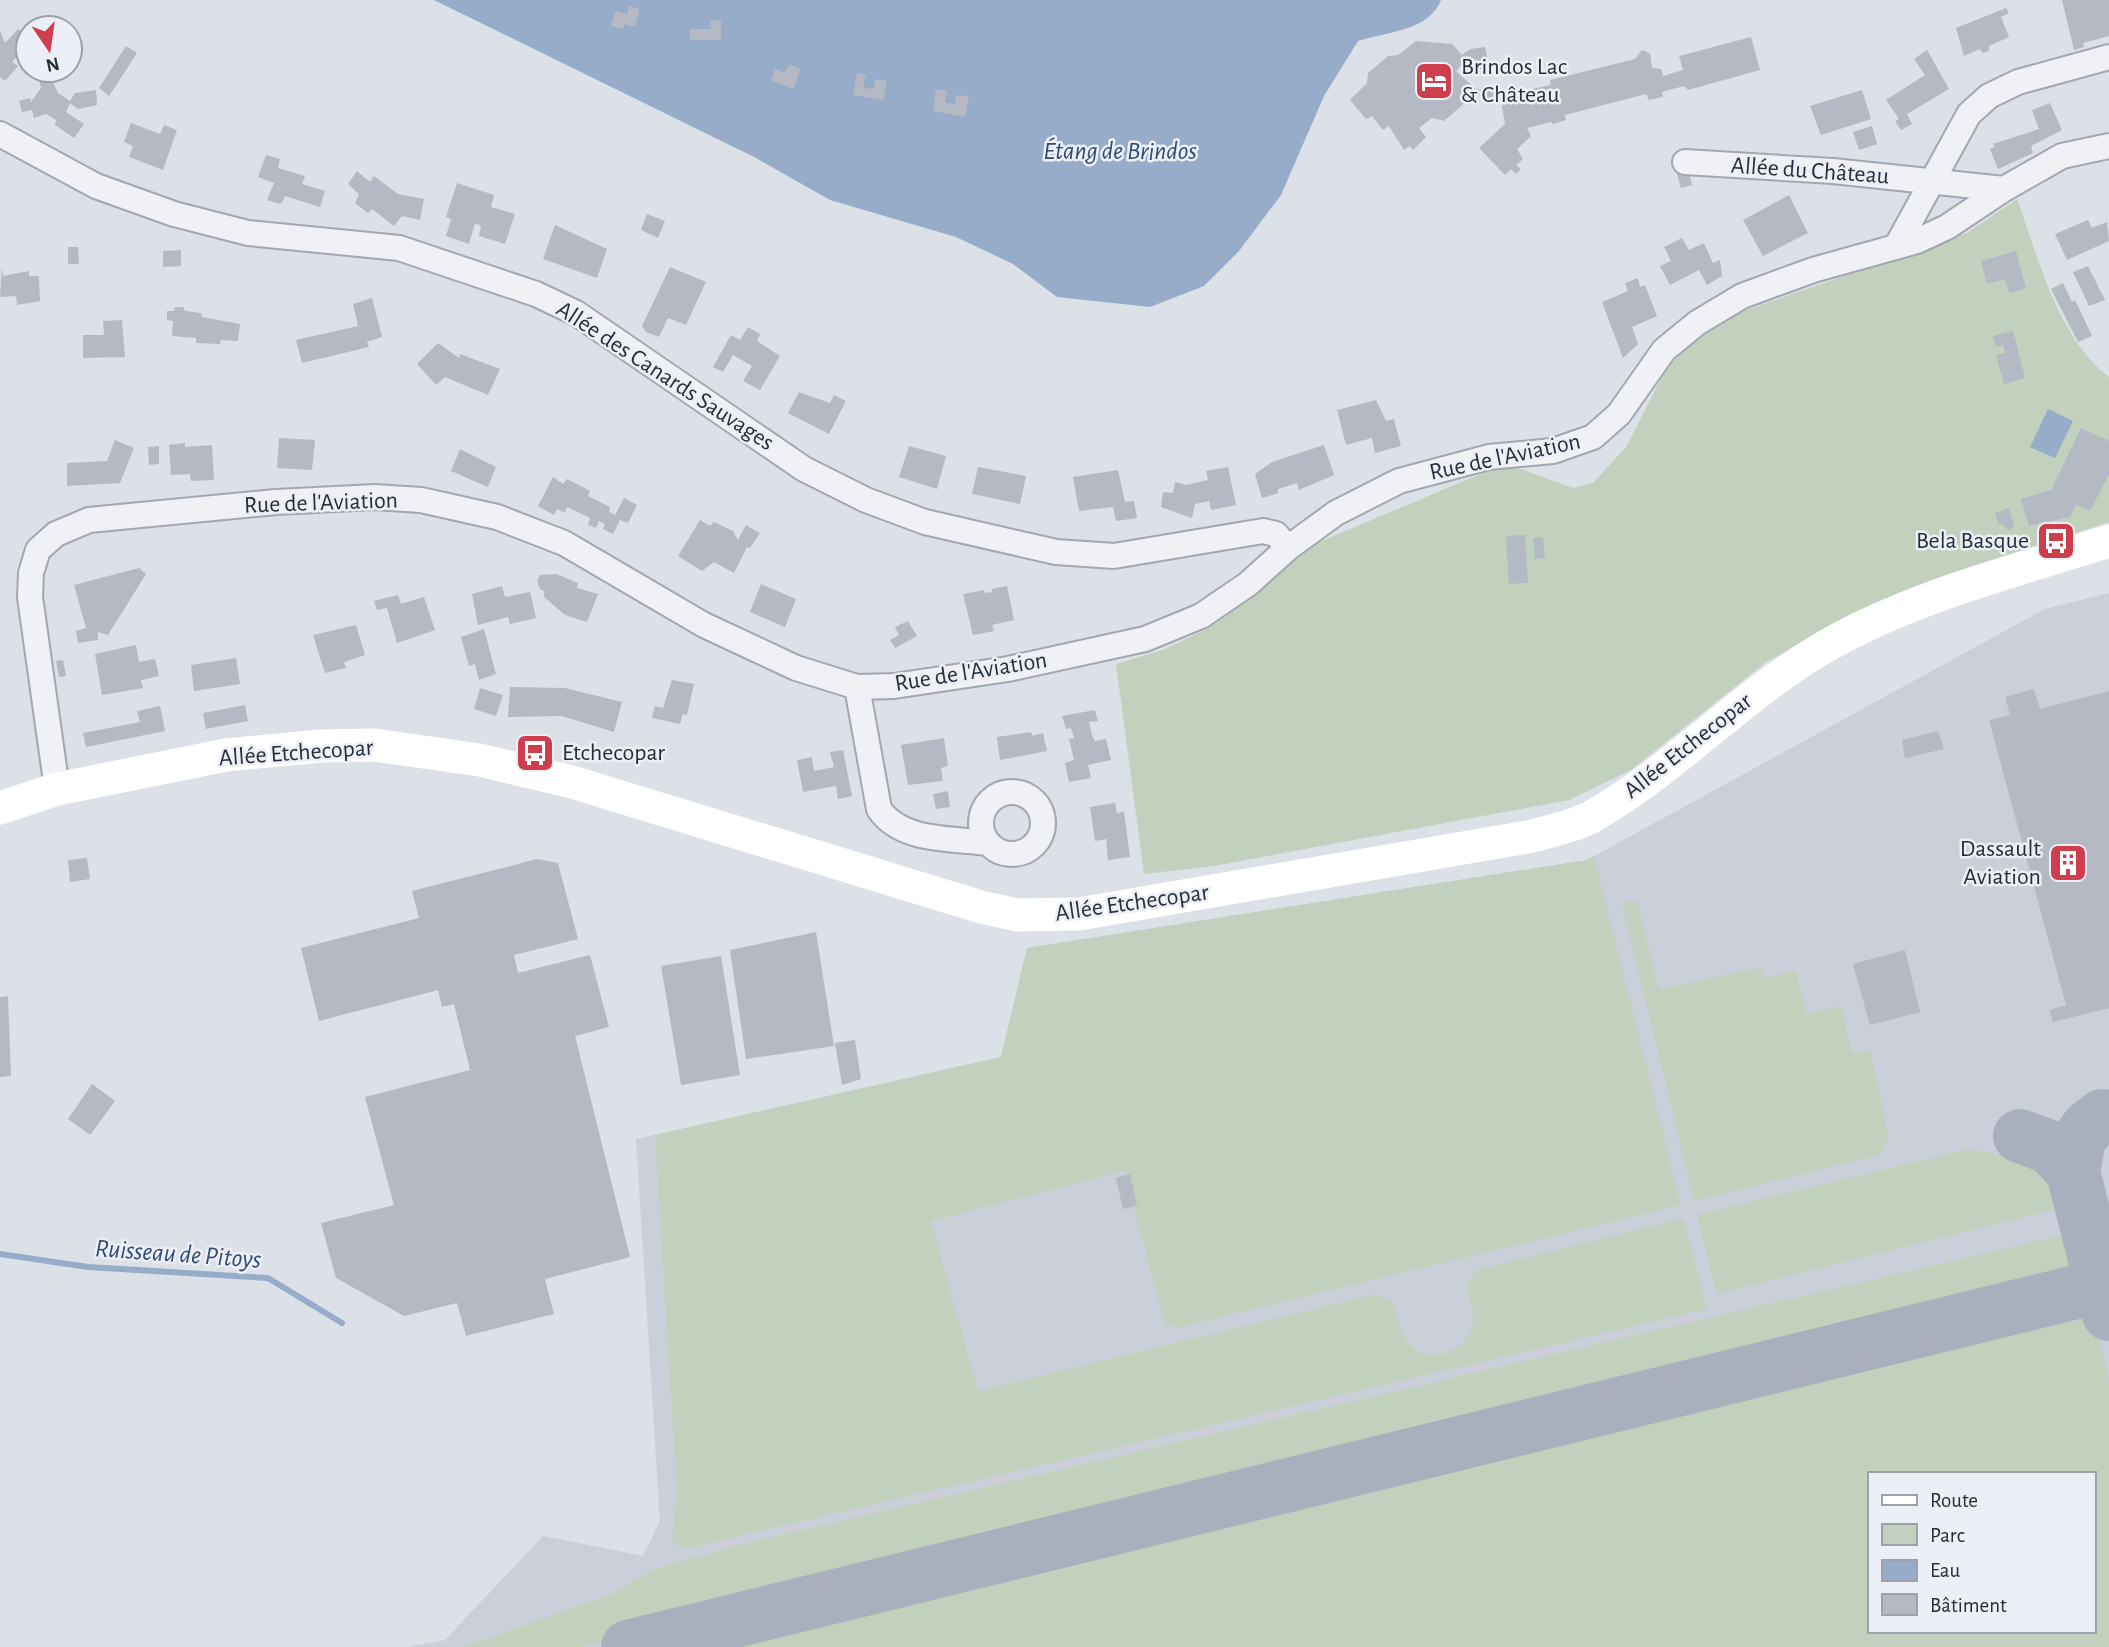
<svg xmlns="http://www.w3.org/2000/svg" width="2109" height="1647" font-family="'Alegreya Sans',sans-serif">
  <style>
    .built { fill: #cacfd9; fill-rule: evenodd }
    .green { fill: #c1d1bd; fill-rule: evenodd }
    .water { fill: #96acc8 }
    .lines { fill: none; stroke-linecap: round; stroke-linejoin: round }
    .stream { stroke: #96acc8; stroke-width: 6 }
    .taxiway { stroke: #a9afbc; stroke-width: 54 }
    .building { fill: #b4b9c4 }
    .street-casing { stroke: #a2a7b1; stroke-width: 28 }
    .street { stroke: #eff1f5; stroke-width: 24 }
    .secondary { stroke: #fff; stroke-width: 33 }
    .labels { text-anchor: middle; dominant-baseline: central; stroke-width: 5; stroke-linejoin: round; paint-order: stroke }
    .poi-label { font-size: 24px; fill: #262d3d; stroke: #eceff5; text-anchor: start }
    .street-label { font-size: 24px; fill: #262d3d; stroke: #eceff5 }
    .water-label { font-size: 26px; font-style: italic; fill: #304a71; stroke: #eceff5 }
  </style>
  <rect width="100%" height="100%" fill="#dce0e7"/>
  <path class="built" d="M2109,593V1647H407L445,1640L543,1536L643,1556L660,1521L636,1139L1001,1057L1027,948L1587,860L2045,609ZM1869,1474H2093V1631H1869Z"/>
  <path class="green" d="M2017,199C2039,259 2057,337 2109,377V522L1945,575L1873,604L1766,662L1631,770L1569,800L1214,866L1144,874L1116,664L1163,650L1209,628L1317,543L1490,470L1512,466L1573,488L1593,483L1626,447L1667,367L1699,338L1738,313L1967,233Z
    M1594,856L1681,1205L1176,1328L1165,1323L1124,1171L931,1221L978,1391L1377,1294L1393,1302C1397,1318 1400,1336 1413,1347C1435,1367 1473,1347 1473,1318C1473,1307 1469,1296 1467,1285L1476,1270L1684,1218L1707,1309L687,1548L676,1546L672,1539L677,1494L655,1135L1001,1057L1027,948L1587,860Z
    M1637,900L1659,990L1760,967L1763,978L1796,971L1807,1014L1841,1006L1852,1054L1870,1050L1889,1138L1880,1155L1694,1201L1622,903Z
    M1964,1150C2007,1151 2048,1162 2064,1207L1717,1294L1697,1215Z
    M2072,1233L2083,1279L584,1647H464L612,1594L654,1569L756,1541Z
    M2065,1306H2079L2089,1313L2095,1325L2109,1380V1647H674ZM1869,1474H2093V1631H1869Z"/>
  <path class="water" d="M434,0H1441C1429,31 1386,32 1358,41L1324,96L1281,195L1239,251L1204,286L1150,307L1057,297L1013,264L956,237L830,200L754,157Z
    M2048,409L2073,421L2055,458L2030,447Z"/>
  <g class="lines">
    <path class="stream" d="M0,1254L88,1267L268,1278L342,1323"/>
    <path class="taxiway" d="M2102,1116L2088,1127L2079,1139L2073,1172L2109,1314
      M2020,1136L2050,1147L2073,1172
      M628,1647L2109,1284"/>
  </g>
  <path class="building" d="M2062,0H2109V36L2083,43L2084,47L2074,50Z
    M629,6L640,9L635,27L624,24L623,29L611,26L615,11L627,14Z
    M2006,8L2009,13L2001,17L2009,37L1989,46V51L1982,53L1980,49L1964,56L1956,28Z
    M721,20V40H690V29H711L710,21Z
    M18,29L28,38V45L12,62L18,66L5,81L0,77V31L5,43Z
    M1751,37L1760,70L1688,90L1684,86L1662,92L1663,97L1649,100L1646,94L1565,115L1566,120L1553,124L1551,122L1527,128L1531,136L1517,149L1523,159L1516,165L1521,169L1516,174L1511,169L1505,175L1479,148L1505,124L1501,101L1475,94L1444,121L1432,118L1419,128L1426,137L1413,150L1410,146L1404,150L1389,126L1383,130L1372,116L1366,119L1350,100L1367,83L1368,73L1388,56L1398,55L1416,41L1452,44L1462,55L1470,49L1485,47L1489,66L1478,70L1475,59H1468L1456,71L1476,89L1493,90L1498,87L1509,94L1551,85L1550,80L1635,59L1642,50L1650,53L1652,68L1661,69L1663,76L1683,70L1679,56Z
    M126,46L137,53L109,96L99,88Z
    M1927,50L1949,89L1907,114L1912,124L1901,130L1895,121L1899,119L1886,100L1925,75L1914,59Z
    M789,64L801,69L793,89L771,80L775,69L785,73Z
    M48,72L58,93L70,101L75,93L96,90L97,105L78,109L70,103L66,112L84,124L74,138L55,125L56,120L46,114L34,118L32,110L22,112L19,101L30,98L31,102L41,88L38,75Z
    M857,73L866,75L863,88L874,89L875,79L887,81L883,100L853,95Z
    M936,89L947,91L945,102L955,104L956,95L969,96L965,117L933,111Z
    M1862,90L1871,119L1821,135L1810,106Z
    M2050,103L2062,130L2031,146L2033,153L1998,169L1990,149L1995,147L1993,144L2039,129L2032,110Z
    M131,123L160,134L164,125L177,130L163,170L129,157L133,146L124,142Z
    M1872,126L1877,144L1859,150L1853,132Z
    M266,155L280,159L278,168L305,176L302,184L325,191L320,207L285,196L281,204L267,200L274,183L258,177Z
    M357,171L370,182L374,176L398,194L424,199L420,220L402,216L394,226L372,209L368,213L355,203L359,194L348,184Z
    M1689,172L1692,185L1681,188L1677,174Z
    M457,183L494,195L491,207L515,214L505,244L479,236L481,226L475,223L469,244L446,236L451,219L446,217Z
    M1789,195L1808,233L1763,256L1743,220Z
    M647,214L665,221L658,238L641,230Z
    M2088,220L2092,228L2107,222L2109,241L2067,260L2055,234Z
    M555,225L607,249L597,278L543,259Z
    M1682,238L1689,250L1704,243L1713,263L1720,260L1722,276L1707,285L1699,270L1670,285L1660,266L1671,261L1664,247Z
    M68,247H78L79,264H68Z
    M181,250V266L163,267V251Z
    M2016,251L2026,288L2010,293L2005,279L1987,284L1981,261Z
    M2088,266L2105,300L2089,306L2073,272Z
    M2,267L3,276L29,271V276H39L40,301L17,305L16,296L0,297Z
    M670,267L706,282L686,325L668,318L659,337L646,332L642,326Z
    M1638,278L1640,287L1645,285L1657,316L1632,327L1638,344L1623,358L1602,302L1628,291L1625,283Z
    M2063,283L2072,302L2075,300L2092,336L2078,342L2051,289Z
    M372,298L382,337L367,342L369,347L302,363L296,340L358,326L353,304Z
    M175,307H183L185,311L201,313L202,317L240,324L238,341L221,340L220,344L196,343V338L172,336L173,321L167,320V311H174Z
    M122,320L125,357L83,358V335H104L103,321Z
    M748,327L760,334L757,341L780,356L760,390L743,381L752,366L733,355L723,372L713,367L731,335L740,340Z
    M2013,331L2025,378L2004,384L1996,355L2005,353L2003,345L1996,347L1993,336Z
    M438,343L459,358L460,354L500,369L488,395L445,377L436,385L417,364Z
    M799,392L830,403L834,395L846,401L829,434L788,413Z
    M1376,400L1386,421L1394,419L1401,446L1375,453L1372,438L1346,445L1337,410Z
    M2081,428L2109,441V474L2090,511L2076,505L2070,517L2029,526L2021,499L2051,490Z
    M279,438L315,440L312,470L277,468Z
    M115,440L134,448L120,483L67,486V463L107,461Z
    M185,443V447L212,445L214,480L191,481L190,474L171,475L169,445Z
    M1324,445L1334,475L1299,490L1297,483L1278,489V493L1262,498L1255,474L1272,462Z
    M159,446V464L149,465L148,447Z
    M909,446L946,456L937,489L899,477Z
    M460,449L496,467L488,487L451,471Z
    M978,467L1026,476L1020,504L972,494Z
    M1228,467L1236,505L1211,510L1209,501L1195,504L1192,518L1161,507L1163,492L1173,493L1175,482L1186,485L1208,480L1206,471Z
    M1118,470L1125,502L1134,501L1137,518L1116,521L1113,507L1079,511L1073,477Z
    M553,477L563,484L567,479L590,491L588,496L610,507L609,512L615,515L624,498L637,505L628,523L620,520L613,534L603,529L605,524L599,521L596,528L588,525L590,518L567,507L565,513L557,509L554,515L538,506Z
    M2009,508L2014,527L2008,530L2003,524L1999,525L1995,513Z
    M700,520L710,526L714,522L733,531L738,540L746,525L760,533L750,548L747,547L734,573L714,562L702,571L678,556Z
    M1525,535L1528,583L1509,584L1506,536Z
    M1543,537L1545,558L1535,559L1533,538Z
    M139,568L146,574L108,635L98,632V640L78,643L76,631L86,628L74,585Z
    M556,574L578,583L577,588L598,594L587,622L565,615L544,597V591L540,589L537,581L540,575Z
    M761,584L796,599L785,627L750,612Z
    M502,586L505,597L530,592L536,618L510,624L508,617L478,625L472,594Z
    M1007,586L1014,620L992,625L994,631L973,635L963,594L984,590L985,593L992,592V589Z
    M398,595L401,604L424,597L435,630L397,643L387,608L377,610L374,601Z
    M908,621L917,636L895,648L890,640L899,635L895,627Z
    M356,625L365,655L344,662L346,668L325,673L313,635Z
    M484,629L496,674L479,680L475,664L469,666L461,637Z
    M136,645L139,662L155,659L159,676L141,680L143,688L102,695L95,654Z
    M236,658L240,684L194,691L191,665Z
    M63,660L66,676L59,677L56,661Z
    M672,680L694,684L687,715L683,714L680,724L652,718L655,706L663,708Z
    M510,687L565,688L622,702L614,732L562,716L508,717Z
    M480,688L503,695L496,716L474,709Z
    M2034,689L2040,709L2109,691V1008L2053,1022L2049,1010L2066,1005L1989,720L2010,715L2005,697Z
    M245,705L248,721L206,729L203,713Z
    M160,706L165,731L86,747L83,733L140,722L137,711Z
    M1095,710L1098,721L1089,722L1092,735L1095,741L1106,739L1111,760L1088,765L1091,778L1069,782L1065,763L1074,760L1069,739L1074,738L1071,728L1066,729L1062,716Z
    M1938,731L1944,749L1905,758L1902,740Z
    M1031,732L1032,736L1043,733L1047,751L1000,760L997,737Z
    M944,738L948,766L941,768L943,781L908,785L901,745Z
    M843,750L852,796L838,799L836,786L803,792L797,760L812,757L814,771L834,767L830,752Z
    M948,791L950,807L936,809L933,794Z
    M1115,803L1117,813L1124,812L1130,857L1108,860L1106,839L1095,841L1090,807Z
    M87,858L90,879L70,882L68,860Z
    M537,859L558,863L578,939L514,955L518,973L590,955L609,1027L575,1036L630,1257L545,1279L554,1314L466,1336L457,1303L404,1316L336,1278L321,1223L394,1205L365,1097L470,1070L454,1004L442,1007L438,990L319,1021L301,948L419,918L412,891Z
    M816,932L834,1046L746,1059L730,950Z
    M1905,950L1920,1012L1870,1025L1853,964Z
    M721,956L740,1075L681,1085L661,966Z
    M8,996L11,1076L0,1077V997Z
    M855,1040L861,1079L842,1085L835,1043Z
    M92,1084L115,1101L90,1135L68,1119Z
    M1130,1174L1137,1206L1123,1209L1116,1178Z"/>
  <g class="lines">
    <defs>
      <path id="street" d="M0,134L96,186L174,214L248,233L399,248L536,294L576,313L804,469L866,500L925,522L1056,552L1114,556L1263,531L1276,534L1288,548
        M1685,162L1833,171L2004,189
        M1896,247L1969,114L1989,96L2018,82L2109,57
        M857,687L879,809C901,842 951,838 988,843
        M57,789L30,597L31,573L38,550L56,534L89,520L276,502L375,497L421,500L497,517L564,543L704,625L796,668L857,687L894,686L1008,669L1145,639L1201,616L1248,584L1288,548L1336,513L1399,481L1489,457L1553,451L1593,437L1619,414L1664,350L1697,323L1742,296L1813,270L1917,241L1947,227L2004,189L2062,156L2109,146
        M981 823a31 31 0 1 1 62 0a31 31 0 1 1-62 0Z"/>
    </defs>
    <use href="#street" class="street-casing"/>
    <use href="#street" class="street"/>
    <path class="secondary" d="M0,808L57,789L226,755L321,746L374,745L480,760L572,782L981,907L1017,915L1079,914L1533,836C1552,830 1576,826 1593,816C1673,770 1737,700 1816,652C1905,598 2010,573 2109,541"/>
  </g>
  <defs>
    <symbol id="hotel-square" viewBox="-11 -11 22 22"><rect x="-9" y="-9" width="18" height="18" rx="4" fill="#cf3e4c" stroke="#eceff5"/><path d="M-6-4.5h1.5V1H6V5H4.5V3h-9V5H-6ZM-4 0a1.8 1.8 0 1 1 3.6 0ZM.5 0V-2.5h3Q6-2.5 6 0Z" fill="#fff"/></symbol>
    <symbol id="bus-square" viewBox="-11 -11 22 22"><rect x="-9" y="-9" width="18" height="18" rx="4" fill="#cf3e4c" stroke="#eceff5"/><path d="M-5-6H5V4H4V6H2V4H-2V6H-4V4H-5ZM-3.5-4V0h7V-4ZM-3.5 1.2v1.5H-2V1.2ZM2 1.2v1.5H3.5V1.2Z" fill="#fff"/></symbol>
    <symbol id="building-square" viewBox="-11 -11 22 22"><rect x="-9" y="-9" width="18" height="18" rx="4" fill="#cf3e4c" stroke="#eceff5"/><path d="M-4-6H4V6H1V3H-1V6H-4ZM-2.5-4.3h1.7v1.8h-1.7ZM.8-4.3h1.7v1.8H.8ZM-2.5-1h1.7V.8h-1.7ZM.8-1h1.7V.8H.8Z" fill="#fff"/></symbol>
  </defs>
  <g fill-rule="evenodd">
    <use href="#hotel-square" x="1412" y="59" width="44" height="44"/>
    <use href="#bus-square" x="2034" y="519" width="44" height="44"/>
    <use href="#bus-square" x="513" y="731" width="44" height="44"/>
    <use href="#building-square" x="2046" y="841" width="44" height="44"/>
  </g>
  <g class="labels">
    <g class="poi-label">
      <text x="1461" y="67">Brindos Lac<tspan x="1461" dy="28">&amp; Château</tspan></text>
      <text x="2029" y="541" text-anchor="end">Bela Basque</text>
      <text x="562" y="753">Etchecopar</text>
      <text x="2041" y="849" text-anchor="end">Dassault<tspan x="2041" dy="28">Aviation</tspan></text>
    </g>
    <g class="street-label">
      <text transform="translate(1810 171) rotate(4)">Allée du Château</text>
      <text transform="translate(665 376) rotate(33)">Allée des Canards Sauvages</text>
      <text transform="translate(1505 457) rotate(-12)">Rue de l'Aviation</text>
      <text transform="translate(321 503) rotate(-2)">Rue de l'Aviation</text>
      <text transform="translate(971 672) rotate(-9)">Rue de l'Aviation</text>
      <text transform="translate(1688 746) rotate(-38)">Allée Etchecopar</text>
      <text transform="translate(296 753) rotate(-4)">Allée Etchecopar</text>
      <text transform="translate(1132 903) rotate(-8)">Allée Etchecopar</text>
    </g>
    <g class="water-label">
      <text x="1120" y="151">Étang de Brindos</text>
      <text transform="translate(178 1254) rotate(4)">Ruisseau de Pitoys</text>
    </g>
  </g>
  <rect x="1868" y="1472" width="228" height="161" fill="#eceff5" stroke="#9da1ab" stroke-width="2"/>
  <rect x="1882" y="1495" width="35" height="10" fill="#ffffff" stroke="#9da1ab" stroke-width="2"/>
  <text x="1930" y="1507" font-size="21" fill="#262d3d">Route</text>
  <rect x="1882" y="1524" width="35" height="21" fill="#c1d1bd" stroke="#9da1ab" stroke-width="2"/>
  <text x="1930" y="1542" font-size="21" fill="#262d3d">Parc</text>
  <rect x="1882" y="1560" width="35" height="21" fill="#96acc8" stroke="#9da1ab" stroke-width="2"/>
  <text x="1930" y="1577" font-size="21" fill="#262d3d">Eau</text>
  <rect x="1882" y="1594" width="35" height="21" fill="#b4b9c4" stroke="#9da1ab" stroke-width="2"/>
  <text x="1930" y="1612" font-size="21" fill="#262d3d">Bâtiment</text>
  <g transform="translate(49 49) rotate(167)"><circle r="33" fill="#eceff5" stroke="#9da1ab" stroke-width="2"/>
  <path d="M0-5L12 26L0 18L-12 26Z" fill="#cf3e4c"/>
  <text y="-10" font-size="19" font-weight="bold" text-anchor="middle" fill="#262d3d">N</text>
  </g>
</svg>
